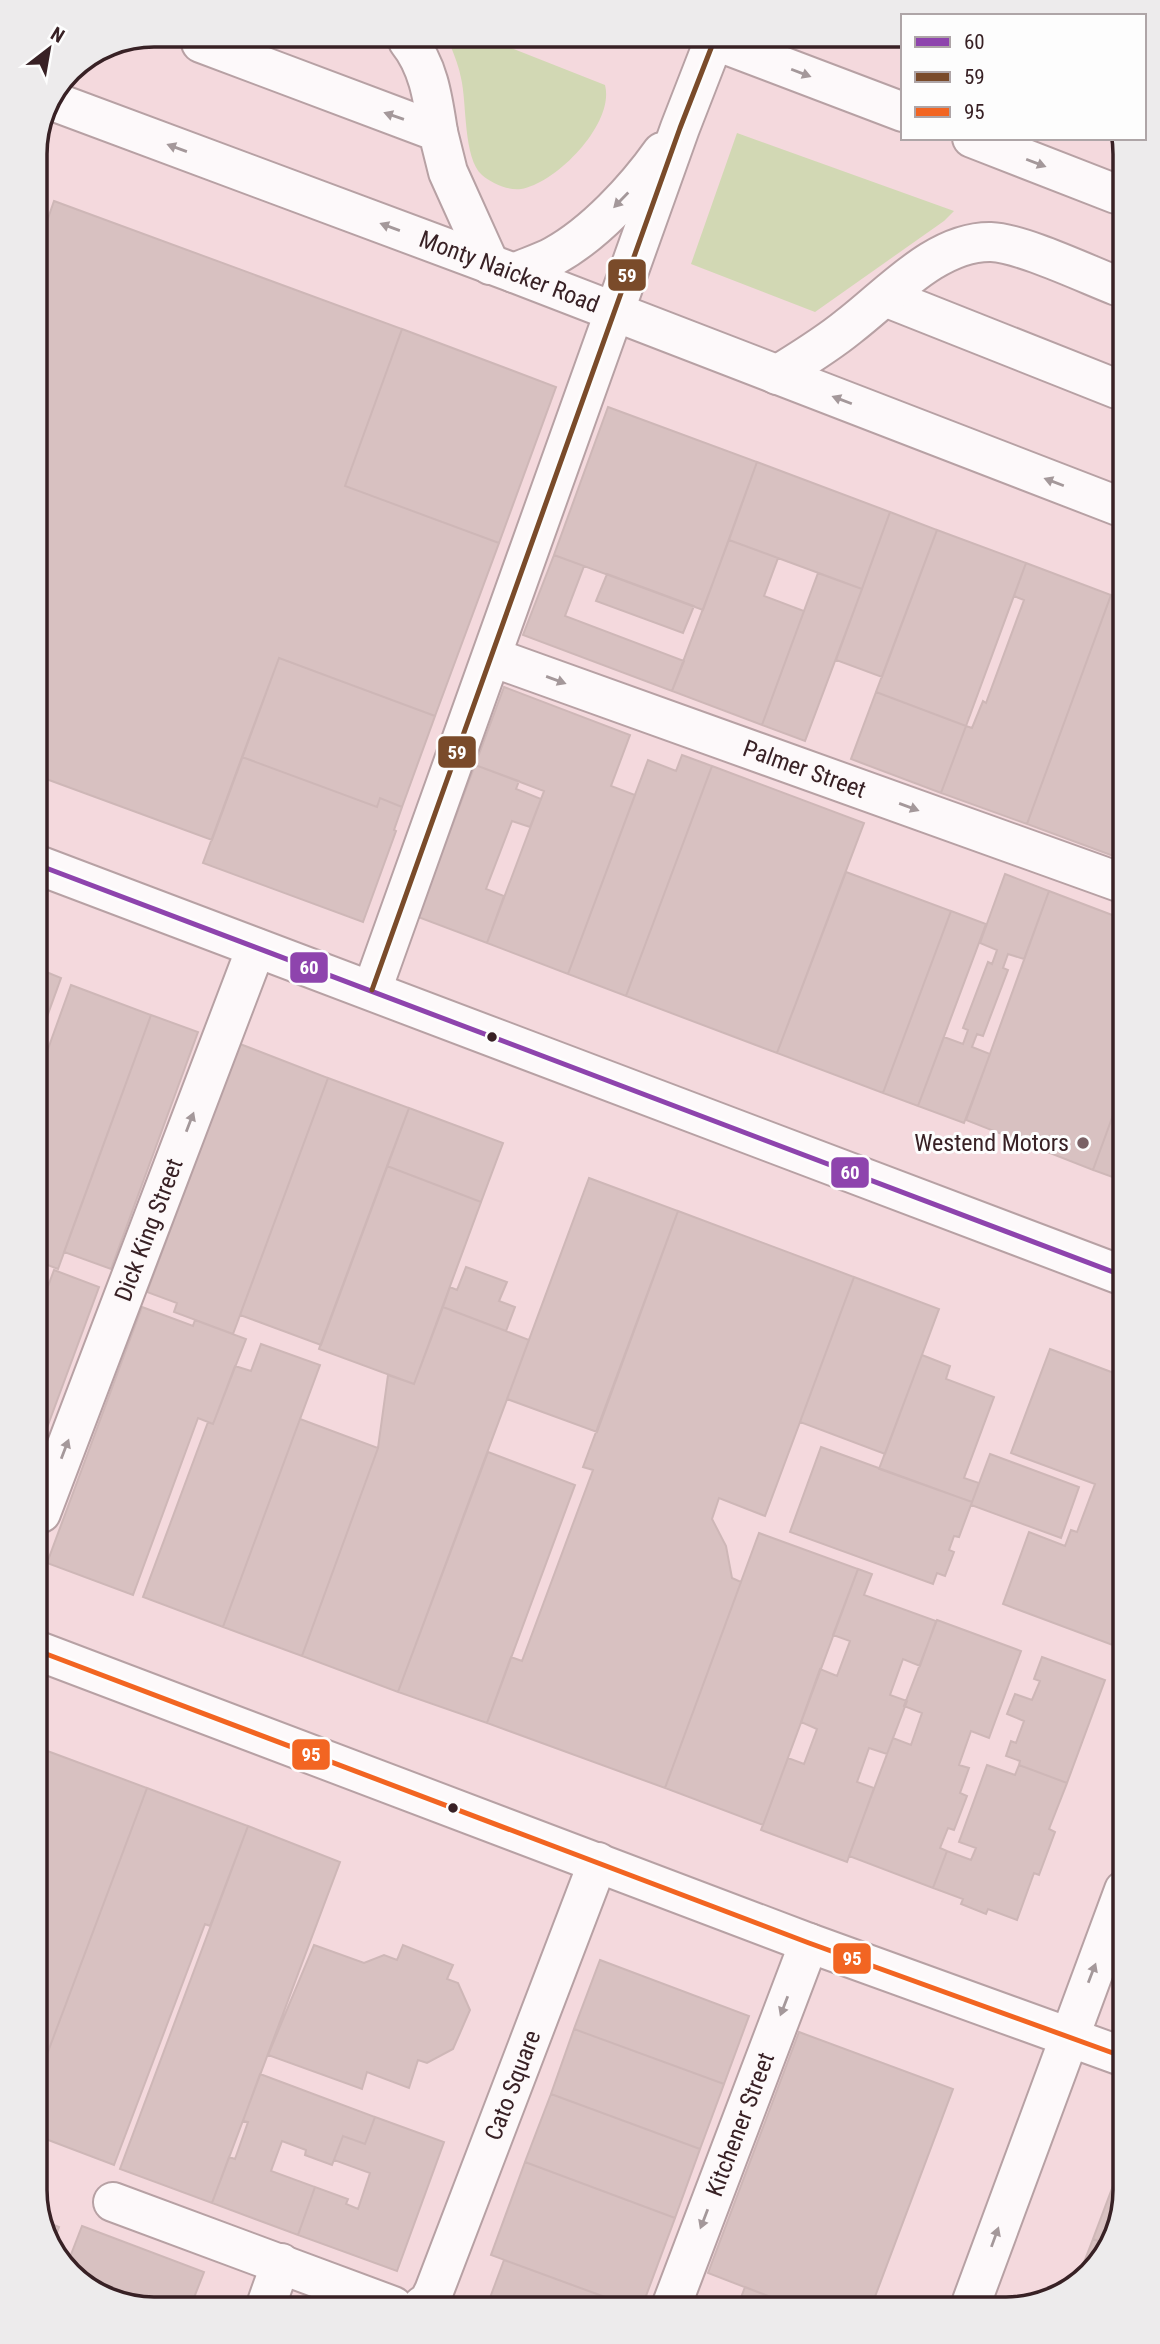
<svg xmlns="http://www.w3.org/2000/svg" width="1160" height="2344" font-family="'Roboto Condensed',sans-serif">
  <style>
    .green { fill: #d2d8b4 }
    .building { fill: #d8c1c1; stroke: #ceb7b7; stroke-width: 2 }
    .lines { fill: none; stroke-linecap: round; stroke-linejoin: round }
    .minor-casing { stroke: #b7a1a4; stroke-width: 42 }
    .major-casing { stroke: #b7a1a4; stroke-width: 42 }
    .minor { stroke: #fdf9fa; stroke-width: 38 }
    .major { stroke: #fdf9fa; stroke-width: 38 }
    .bus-1-casing { stroke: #fdfdfd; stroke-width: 10 }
    .bus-2-casing { stroke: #fdfdfd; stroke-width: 10 }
    .bus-3-casing { stroke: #fdfdfd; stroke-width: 10 }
    .bus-1 { stroke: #8e44ad; stroke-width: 5 }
    .bus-2 { stroke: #7a4b2a; stroke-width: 5 }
    .bus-3 { stroke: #f26522; stroke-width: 5 }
    .oneway { fill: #a4989a }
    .bus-dot { fill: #382125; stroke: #fdfdfd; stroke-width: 2.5 }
    .poi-dot { fill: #7a6165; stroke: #fdfdfd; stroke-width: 2.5 }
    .labels { text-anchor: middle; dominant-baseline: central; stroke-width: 6; stroke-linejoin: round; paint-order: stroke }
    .street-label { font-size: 24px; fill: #382125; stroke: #fdfdfd }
    .poi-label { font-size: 24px; fill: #382125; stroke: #fdfdfd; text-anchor: end }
    .rim { fill: none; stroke: #382125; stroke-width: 3.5 }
    .line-badge { stroke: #fdfdfd; stroke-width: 2.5 }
    .badge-label { font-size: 19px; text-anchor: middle; font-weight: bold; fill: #fff }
  </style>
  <rect width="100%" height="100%" fill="#f4d9dd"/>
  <path class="green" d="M491,40L605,85C615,123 557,183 521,189C509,191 491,183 482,175C463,158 467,103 461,78C459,67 455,57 451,47L455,41Z
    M737,133L954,211L944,221L815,312L691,264Z"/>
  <path class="building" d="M54,201L402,329L345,486L499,543L435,716L279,658L212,840L38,776L36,253Z
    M402,329L556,387L499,543L345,486Z
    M608,407L757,462L703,610L554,555Z
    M757,462L890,512L862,589L729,540Z
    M890,512L937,530L882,677L836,660Z
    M937,530L1026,563L966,726L876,692Z
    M729,540L778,558L764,596L804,611L762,725L672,691Z
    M554,555L584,566L565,616L684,661L672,691L523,635Z
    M1026,563L1111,595L1027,824L941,793L966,726L972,728L983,701L986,703L1024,600L1014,596Z
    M818,573L862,589L805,741L762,725Z
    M607,574L694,606L683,633L596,601Z
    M1111,595L1118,597L1119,858L1027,824Z
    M279,658L435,716L402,807L380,798L377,807L242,757Z
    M504,687L630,735L611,786L635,795L568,974L487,943L544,791L475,765Z
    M876,692L966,726L941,793L851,759Z
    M682,755L712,766L626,996L568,974L648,760L676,771Z
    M242,757L377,807L380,798L402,807L394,830L396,831L363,922L203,863Z
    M475,765L519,781L516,789L541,799L530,827L512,821L486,889L504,896L487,943L418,917Z
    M712,766L864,823L777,1053L626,996Z
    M846,872L951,911L883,1093L777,1053Z
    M1005,874L1049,891L1024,959L1008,954L1003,968L1008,970L983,1036L977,1034L972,1047L990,1054L964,1123L918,1106L944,1037L963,1044L968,1030L963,1028L988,962L992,964L997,950L980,943Z
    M1049,891L1120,918V1096L1093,1170L966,1120Z
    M951,911L986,924L918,1106L883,1093Z
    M39,969L61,978L39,1039Z
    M71,985L151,1015L58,1269L40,1262L39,1074Z
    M151,1015L198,1032L111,1269L64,1252Z
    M240,1044L328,1078L233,1334L174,1312L177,1303L147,1292Z
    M328,1078L409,1108L321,1345L240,1315Z
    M1120,1096L1121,1180L1093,1170Z
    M409,1108L503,1143L481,1202L387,1166Z
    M387,1166L481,1202L414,1384L319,1349Z
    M589,1178L678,1211L597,1432L507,1399Z
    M678,1211L854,1277L765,1516L719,1498L712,1519L726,1546L732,1578L741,1582L665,1788L487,1723L511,1657L522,1661L593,1470L583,1467Z
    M466,1267L507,1282L499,1301L515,1307L506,1331L443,1307L450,1287L457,1290Z
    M54,1270L99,1287L41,1444L40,1308Z
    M854,1277L939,1309L885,1454L800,1422Z
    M40,1280L49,1283L40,1308Z
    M142,1307L193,1326L195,1320L246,1339L213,1424L198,1418L133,1595L47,1563Z
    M443,1307L529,1340L398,1692L302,1656L378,1448L388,1375L414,1384Z
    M261,1344L320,1365L223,1627L143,1597L208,1422L213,1424L235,1366L251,1371Z
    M1050,1349L1122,1376L1123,1635L1118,1647L1003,1604L1029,1532L1065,1546L1071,1530L1077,1532L1095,1484L1011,1453Z
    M922,1355L950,1366L946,1379L994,1397L964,1478L979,1483L972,1502L879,1469Z
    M300,1419L378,1448L302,1656L223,1627Z
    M821,1447L972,1502L959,1537L954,1536L949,1550L954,1552L945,1576L937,1573L933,1584L790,1532Z
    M488,1452L575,1485L487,1723L398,1692Z
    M990,1454L1079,1487L1061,1538L971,1505Z
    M759,1533L858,1569L763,1825L665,1788Z
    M858,1569L872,1574L864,1595L936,1621L920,1666L903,1659L890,1695L907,1701L887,1754L869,1748L857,1782L874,1788L847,1862L761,1830L788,1758L804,1764L817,1729L801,1722L820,1669L837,1676L850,1641L833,1635Z
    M937,1620L1021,1651L989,1738L971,1731L959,1765L969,1768L960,1793L967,1796L954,1830L948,1828L940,1848L947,1851L933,1888L849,1856L893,1738L911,1745L922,1713L904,1706Z
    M1042,1657L1105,1680L1067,1783L1019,1765L1020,1761L1006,1756L1011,1741L1016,1743L1024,1721L1007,1714L1015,1694L1032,1700L1040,1681L1034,1679Z
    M42,1749L147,1788L43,2065Z
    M987,1765L1015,1775L1019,1765L1067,1783L1049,1829L1055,1832L1039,1875L1034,1873L1017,1920L988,1909L986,1914L961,1904L963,1899L933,1888L947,1851L971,1860L976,1848L959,1842Z
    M147,1788L248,1826L210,1926L205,1924L114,2165L43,2138V2065Z
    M248,1826L340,1862L212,2203L120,2169Z
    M314,1945L364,1963L384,1955L397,1960L403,1945L453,1965L447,1979L458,1983L470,2010L453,2049L427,2063L418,2060L409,2088L367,2072L362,2089L268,2055Z
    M600,1960L749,2016L724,2084L574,2029Z
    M574,2029L724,2084L700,2149L551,2094Z
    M799,2032L953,2089L873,2302L786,2303L708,2273Z
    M260,2074L375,2117L365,2144L343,2136L332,2165L305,2155L306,2150L282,2141L271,2171L315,2187L298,2235L212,2203L229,2157L235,2159L248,2122L243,2121Z
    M551,2094L700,2149L675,2218L525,2162Z
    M375,2117L444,2142L397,2271L298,2235L315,2187L348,2199L346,2204L358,2209L370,2173L334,2160L343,2136L365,2144Z
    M1125,2154V2191L1108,2245L1093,2239Z
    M525,2162L675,2218L643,2304H624L491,2255Z
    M44,2221L59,2227L52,2246L44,2235Z
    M82,2226L204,2272L190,2308L146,2309L82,2285L71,2271L72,2268L67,2265Z
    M1093,2239L1108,2245L1105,2257L1078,2278Z
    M504,2260L624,2304L487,2306Z
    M745,2287L786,2303H739Z"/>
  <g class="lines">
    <defs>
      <g id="minor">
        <path d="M408,41C429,67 433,100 438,132"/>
        <path d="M201,43L438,132L448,172L490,265"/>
        <path d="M885,297L1117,389"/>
        <path d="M777,375C801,360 826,345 848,327C889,296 936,241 991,242C1021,243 1086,274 1117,286"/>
        <path id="s1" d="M492,657L1119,882"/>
        <path id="s2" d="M41,1513L256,948"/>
        <path d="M113,2202L393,2306"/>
        <path d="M972,2301L1124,1890"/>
        <path id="s3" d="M672,2304L809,1943"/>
        <path id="s4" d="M422,2306L429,2301L434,2291L598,1862"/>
        <path d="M265,2308L281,2263"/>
      </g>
      <g id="major">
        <path d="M708,38L903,112"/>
        <path id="s5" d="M55,102L514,273L1118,506"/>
        <path d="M972,138L1116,194"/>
        <path d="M514,273C527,267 541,263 554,256C594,234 635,190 662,152"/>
        <path d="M38,865L1121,1275"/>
        <path d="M372,990L680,128L715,38"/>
        <path d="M41,1652L809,1943L1124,2057"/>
      </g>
    </defs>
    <use href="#minor" class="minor-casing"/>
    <use href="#major" class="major-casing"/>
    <use href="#minor" class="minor"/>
    <use href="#major" class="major"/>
    <defs>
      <path id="bus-1" d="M38,865L1121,1275"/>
      <path id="bus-2" d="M372,990L680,128L715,38"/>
      <path id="bus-3" d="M41,1652L809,1943L1124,2057"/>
    </defs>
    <use href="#bus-1" class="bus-1-casing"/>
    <use href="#bus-2" class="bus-2-casing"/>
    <use href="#bus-3" class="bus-3-casing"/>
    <use href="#bus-1" class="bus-1"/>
    <use href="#bus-2" class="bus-2"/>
    <use href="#bus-3" class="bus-3"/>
  </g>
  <defs><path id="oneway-solid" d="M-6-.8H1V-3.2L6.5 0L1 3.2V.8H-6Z" transform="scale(1.75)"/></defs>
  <g class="oneway">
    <use href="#oneway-solid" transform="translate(801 73) rotate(21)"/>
    <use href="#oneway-solid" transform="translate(394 116) rotate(-161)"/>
    <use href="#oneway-solid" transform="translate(177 148) rotate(-160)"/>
    <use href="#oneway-solid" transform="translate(1036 163) rotate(21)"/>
    <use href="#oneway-solid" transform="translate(621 200) rotate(134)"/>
    <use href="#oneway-solid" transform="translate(390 227) rotate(-160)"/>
    <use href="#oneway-solid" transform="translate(842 400) rotate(-159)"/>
    <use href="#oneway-solid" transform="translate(1054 482) rotate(-159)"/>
    <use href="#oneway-solid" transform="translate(556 680) rotate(20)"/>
    <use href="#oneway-solid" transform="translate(909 807) rotate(20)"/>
    <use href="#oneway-solid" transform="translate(190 1122) rotate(-69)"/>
    <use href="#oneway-solid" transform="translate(65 1449) rotate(-69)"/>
    <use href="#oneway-solid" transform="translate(1092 1973) rotate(-69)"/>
    <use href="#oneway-solid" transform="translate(784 2006) rotate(111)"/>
    <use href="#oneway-solid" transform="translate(704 2219) rotate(111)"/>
    <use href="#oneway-solid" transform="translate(995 2237) rotate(-70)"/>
  </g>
  <g class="bus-dot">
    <circle cx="492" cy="1037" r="6"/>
    <circle cx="453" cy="1808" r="6"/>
  </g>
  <circle class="poi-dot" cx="1083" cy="1143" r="7"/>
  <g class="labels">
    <g class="street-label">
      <text stroke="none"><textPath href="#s5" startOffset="485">Monty Naicker Road</textPath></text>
      <text stroke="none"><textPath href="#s1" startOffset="332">Palmer Street</textPath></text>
      <text stroke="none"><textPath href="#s2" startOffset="303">Dick King Street</textPath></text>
      <text stroke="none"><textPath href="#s4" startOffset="240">Cato Square</textPath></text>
      <text stroke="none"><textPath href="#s3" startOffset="192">Kitchener Street</textPath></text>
    </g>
    <g class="poi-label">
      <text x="1069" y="1143">Westend Motors</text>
    </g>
  </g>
  <path d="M0 0H1160V2344H0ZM154 47H1006A107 107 0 0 1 1113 154V2190A107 107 0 0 1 1006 2297H154A107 107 0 0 1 47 2190V154A107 107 0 0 1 154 47Z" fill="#edebec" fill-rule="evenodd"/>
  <path class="rim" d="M154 47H1006A107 107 0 0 1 1113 154V2190A107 107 0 0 1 1006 2297H154A107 107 0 0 1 47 2190V154A107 107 0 0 1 154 47Z"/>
  <g class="line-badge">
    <rect x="607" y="258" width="40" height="34" rx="7" fill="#7a4b2a"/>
    <rect x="437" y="735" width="40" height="34" rx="7" fill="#7a4b2a"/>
    <rect x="289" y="951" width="40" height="33" rx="7" fill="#8e44ad"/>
    <rect x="830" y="1156" width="40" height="33" rx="7" fill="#8e44ad"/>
    <rect x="291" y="1738" width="40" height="33" rx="7" fill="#f26522"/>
    <rect x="832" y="1942" width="40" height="33" rx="7" fill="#f26522"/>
  </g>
  <g class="badge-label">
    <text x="627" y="282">59</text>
    <text x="457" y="759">59</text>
    <text x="309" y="974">60</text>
    <text x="850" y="1179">60</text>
    <text x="311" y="1761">95</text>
    <text x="852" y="1965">95</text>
  </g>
  <rect x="901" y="14" width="245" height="126" fill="#fdfdfd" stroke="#aea5a7" stroke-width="2"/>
  <rect x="915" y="37" width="35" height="10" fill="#8e44ad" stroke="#aea5a7" stroke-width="2"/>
  <text x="964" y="49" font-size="21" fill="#382125">60</text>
  <rect x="915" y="72" width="35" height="10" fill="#7a4b2a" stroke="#aea5a7" stroke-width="2"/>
  <text x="964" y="84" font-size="21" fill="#382125">59</text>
  <rect x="915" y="107" width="35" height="10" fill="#f26522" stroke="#aea5a7" stroke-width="2"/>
  <text x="964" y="119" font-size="21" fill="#382125">95</text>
  <g transform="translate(49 49) rotate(31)" stroke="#fdfdfd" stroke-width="5" paint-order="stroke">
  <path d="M0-5L12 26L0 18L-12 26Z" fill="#382125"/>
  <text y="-10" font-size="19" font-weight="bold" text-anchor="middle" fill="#382125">N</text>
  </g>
</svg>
